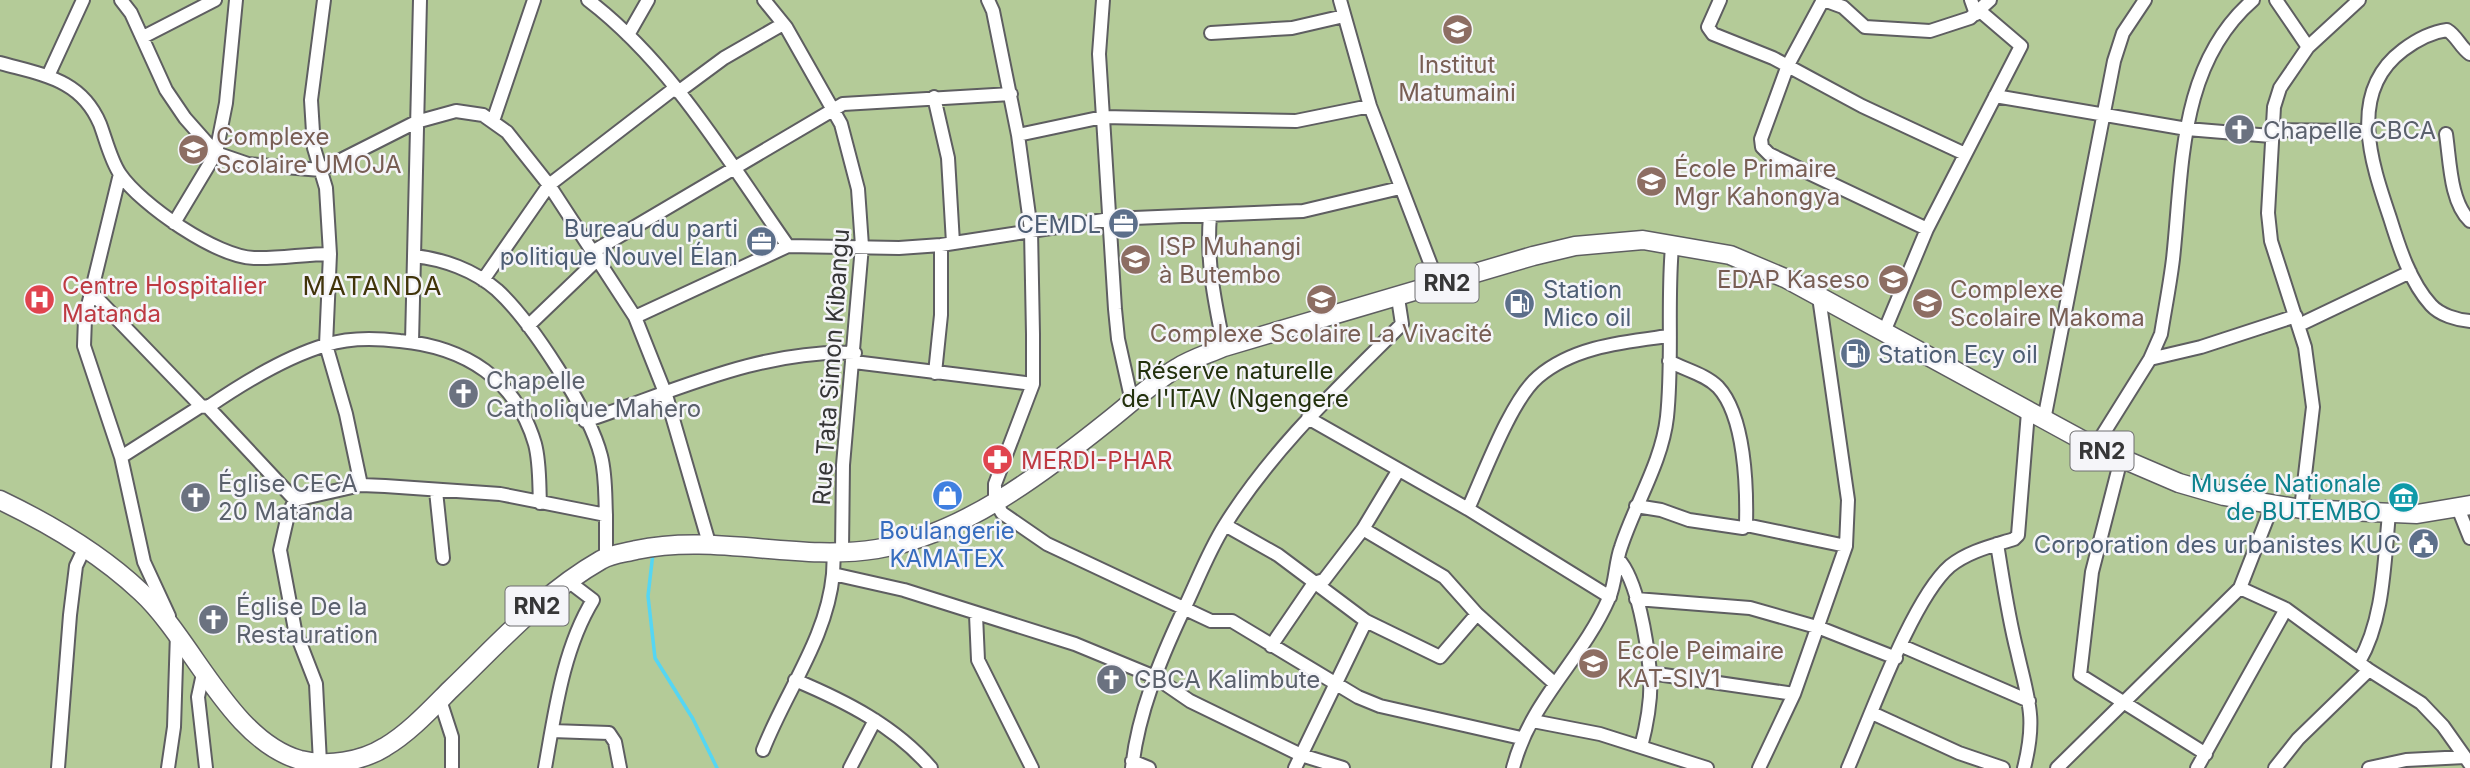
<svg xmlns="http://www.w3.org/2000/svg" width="2470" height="768" font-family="Inter,sans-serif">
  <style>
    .green { fill: #b4cb98 }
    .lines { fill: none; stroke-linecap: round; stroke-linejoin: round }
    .stream { stroke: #55d6f3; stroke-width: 3.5 }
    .minor-casing { stroke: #5e5e61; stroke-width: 16 }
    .highway-casing { stroke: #5e5e61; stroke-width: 21 }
    .minor { stroke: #fff; stroke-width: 12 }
    .highway { stroke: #fff; stroke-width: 18 }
    .labels { text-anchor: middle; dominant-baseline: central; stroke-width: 5; stroke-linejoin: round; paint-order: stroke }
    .shield { fill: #f5f5f9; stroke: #6f6f71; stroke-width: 2 }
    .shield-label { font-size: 23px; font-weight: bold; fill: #363637 }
    .education-label { font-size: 24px; fill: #785e54; stroke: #f5f5f9; text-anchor: start }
    .worship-label { font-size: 24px; fill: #5b616d; stroke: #f5f5f9; text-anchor: start }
    .service-label { font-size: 24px; fill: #4e5e75; stroke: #f5f5f9; text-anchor: end }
    .health-label { font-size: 24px; fill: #be3a42; stroke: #f5f5f9; text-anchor: start }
    .street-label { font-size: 24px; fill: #363637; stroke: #f5f5f9 }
    .park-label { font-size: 24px; fill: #23310d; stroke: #f5f5f9 }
    .culture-label { font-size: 24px; fill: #0d838f; stroke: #f5f5f9; text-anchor: end }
    .shop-label { font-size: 24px; fill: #366cbe; stroke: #f5f5f9 }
    .neighbourhood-label { font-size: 26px; letter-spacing: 2px; fill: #41340a; stroke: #f5f5f9 }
  </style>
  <rect width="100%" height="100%" fill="#e8e8ec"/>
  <path class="green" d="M0,0H2470V768H0Z"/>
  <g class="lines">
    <path class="stream" d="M653,553L648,596L655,658L693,719L717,768"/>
    <defs>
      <path id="minor" d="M121,0L131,13L166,90L185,118L216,153L248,164L321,170L416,122L456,111L483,115L507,132L549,185L635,317L666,395L709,543
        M324,0L311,100L314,148L326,188L330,254L326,345L346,414L361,485
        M588,0C672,64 728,161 788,246L899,248L941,245L1110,219L1303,211L1400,188
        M764,0L786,27L841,124L858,189L862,246L843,465L842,551
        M988,0L993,11L1018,135L1031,230L1033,334V384L995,484V501L1002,513L1047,544L1211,621H1232L1358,697L1380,706L1521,738
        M1103,0L1099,54L1115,309L1118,339L1132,402
        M1340,0L1370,106L1439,286
        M1720,0L1708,27L1713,34L1773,58L1862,106L1965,154
        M1823,0L1788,65L1761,139L1762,147L1769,154L1927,229
        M1824,0L1843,7L1865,27L1930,31L1970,18L1990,0
        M1971,0L1976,14
        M2276,0L2308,47
        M1211,33L1292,28L1344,16
        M628,35L648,0
        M143,37L215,0
        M2470,54C2460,47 2457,36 2447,30C2432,32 2415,41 2403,50C2347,92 2371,162 2390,218C2399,247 2410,282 2431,305C2440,315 2457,320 2470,321
        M0,63C43,75 81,79 100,124C106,140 111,161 120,174C141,205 217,257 254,258C279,259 305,254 330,254
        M48,76L83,0
        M678,92L724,58L783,24
        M1995,96L2187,129L2271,136
        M934,97L948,158L953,243
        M493,121L534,0
        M2271,130L2368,131
        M2446,134C2450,161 2450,202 2470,221
        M1018,135L1103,117L1296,121L1370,106
        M120,174L85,318L84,346L121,457L144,562L169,616
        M1210,216C1206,261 1215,303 1224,347
        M174,223L216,153L226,103L236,0
        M594,251L843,104L1011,94
        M414,256C443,259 474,270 497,290C531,321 590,412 601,456C606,476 605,495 606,515
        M483,280L549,185L675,88
        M92,293L201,406L208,407L295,500
        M635,317L788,246
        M2299,325L2410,272
        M528,326L599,258
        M1884,332L1927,229L2021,46L1980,11
        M412,342L420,0
        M2150,359L2201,347L2296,316
        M1669,361C1685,370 1705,374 1718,387C1745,416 1747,487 1746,525
        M854,362L1033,384
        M935,373L941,315V245
        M208,407C243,383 285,357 326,345C350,337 376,338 400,341C465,347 516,379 535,444C540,463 539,484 540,503
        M1308,418L1468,509L1610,597
        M2044,420L2114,61L2123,33L2145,0
        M585,421C673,392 760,349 855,353
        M2095,447L2150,359L2161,334C2165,309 2170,284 2173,259C2183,168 2178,65 2253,0
        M121,457L201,406
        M2121,459L2092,572L2080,675L2206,754
        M436,491L443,558
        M1636,506L1661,510L1689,520L1743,528L1746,525L1846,546
        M2458,508L2470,538
        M1468,509C1484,474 1511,400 1538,377C1574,346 1625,342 1669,336
        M2301,509L2313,407L2305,347L2271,241L2268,213L2274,107L2280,88L2308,47L2359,0
        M1225,525L1278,555L1366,621L1440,657L1477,614
        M1363,529L1444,577L1477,614L1554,683
        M1997,544C2003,580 2008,616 2017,651C2028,700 2037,717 2024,768
        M834,551L833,574L904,590L1075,644L1155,677L1190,701L1301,755L1343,768
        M1618,559C1638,580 1647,642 1650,672C1652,696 1647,724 1641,747
        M2240,588L2286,609L2369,670L2421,703L2443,726L2470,764
        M1636,599L1750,608L1820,628L1896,658
        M976,615L978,660L1032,768
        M1271,646L1314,583L1324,580L1363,529L1398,471
        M1902,646L2029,701
        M2359,662C2384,619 2384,563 2389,514
        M204,669L198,697L206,768
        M1650,673L1794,694
        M795,680C845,701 895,726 931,768
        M440,700L452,737V768
        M1872,713L1959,753L2003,768
        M1538,722L1600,734L1707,768
        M552,731L609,733L615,742L620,768
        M763,750C786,691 827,638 833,574
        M1132,761L1149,768
        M320,763L316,684L295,630L280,550L288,515L295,500L361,485L385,486L500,494L606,515V557
        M58,768L70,615L76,566L84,549
        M168,768L174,727L177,633
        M545,768C555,712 563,649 593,600L568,581
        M850,768L875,720
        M1132,768C1138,713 1160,660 1183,611C1197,582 1208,552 1225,525C1273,448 1339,387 1402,324L1398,298
        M1295,768L1366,621
        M1513,768C1531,699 1581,662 1609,598C1616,583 1615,563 1621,547C1635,504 1662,462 1667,417C1673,360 1667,303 1672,247
        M1759,768L1794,694L1846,546L1848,500L1819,297
        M1848,768C1870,718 1912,599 1950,566C1969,551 1992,546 2014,539L2018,535L2028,412
        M2057,768L2240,588L2272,506
        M2197,768L2286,609
        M2275,768L2298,739L2369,670
        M2369,768L2406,760L2465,757"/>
      <path id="highway" d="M0,500C48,523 102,555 141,592C193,640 230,740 300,760C327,767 361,762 385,747C409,733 431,709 451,689C499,643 543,593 601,560C611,554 624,553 636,550C716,533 797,562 877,549C962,535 1042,474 1107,422C1130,404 1152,383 1177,368C1191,359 1208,354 1224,347L1533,256L1575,246L1643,240L1730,255L1787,279L2095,447L2179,483L2224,496L2301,509L2417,514L2470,505"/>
    </defs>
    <use href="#minor" class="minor-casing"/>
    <use href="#highway" class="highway-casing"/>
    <use href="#minor" class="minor"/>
    <use href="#highway" class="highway"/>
  </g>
  <defs>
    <symbol id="school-disc" viewBox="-11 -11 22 22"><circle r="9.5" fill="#8d6e63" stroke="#f5f5f9"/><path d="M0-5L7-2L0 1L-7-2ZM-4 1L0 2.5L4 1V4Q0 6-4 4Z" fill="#fff"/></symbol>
    <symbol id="church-disc" viewBox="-11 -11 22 22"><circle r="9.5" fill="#6b7280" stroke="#f5f5f9"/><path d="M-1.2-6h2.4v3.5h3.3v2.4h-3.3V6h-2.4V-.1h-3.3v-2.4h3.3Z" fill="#fff"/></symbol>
    <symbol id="office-disc" viewBox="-11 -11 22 22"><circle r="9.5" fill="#5c6f8a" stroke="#f5f5f9"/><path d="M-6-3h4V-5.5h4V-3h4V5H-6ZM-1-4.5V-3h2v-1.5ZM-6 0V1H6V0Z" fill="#fff"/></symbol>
    <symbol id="university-disc" viewBox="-11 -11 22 22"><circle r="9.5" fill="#8d6e63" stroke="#f5f5f9"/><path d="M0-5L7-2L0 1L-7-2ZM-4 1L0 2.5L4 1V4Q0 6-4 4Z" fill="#fff"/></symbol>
    <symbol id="hospital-disc" viewBox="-11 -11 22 22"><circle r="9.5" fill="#e0444e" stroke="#f5f5f9"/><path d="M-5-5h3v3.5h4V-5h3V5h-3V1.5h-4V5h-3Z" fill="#fff"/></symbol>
    <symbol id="fuel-disc" viewBox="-11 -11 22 22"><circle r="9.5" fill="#5c6f8a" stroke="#f5f5f9"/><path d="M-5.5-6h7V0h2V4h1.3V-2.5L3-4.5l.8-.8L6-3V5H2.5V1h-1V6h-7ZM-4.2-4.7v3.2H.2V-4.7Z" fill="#fff"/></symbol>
    <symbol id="pharmacy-disc" viewBox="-11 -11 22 22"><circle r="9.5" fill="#e0444e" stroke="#f5f5f9"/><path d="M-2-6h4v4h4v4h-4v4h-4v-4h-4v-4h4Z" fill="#fff"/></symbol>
    <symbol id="shop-disc" viewBox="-11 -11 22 22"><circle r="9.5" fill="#3f7fe0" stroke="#f5f5f9"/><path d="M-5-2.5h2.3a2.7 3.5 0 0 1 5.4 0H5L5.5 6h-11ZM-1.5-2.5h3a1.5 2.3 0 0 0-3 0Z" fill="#fff"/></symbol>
    <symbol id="museum-disc" viewBox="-11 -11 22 22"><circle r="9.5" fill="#0f9aa8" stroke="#f5f5f9"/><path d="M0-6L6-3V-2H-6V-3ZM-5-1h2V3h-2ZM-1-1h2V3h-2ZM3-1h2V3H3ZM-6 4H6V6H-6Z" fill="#fff"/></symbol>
    <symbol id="civic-disc" viewBox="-11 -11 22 22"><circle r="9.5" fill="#5c6f8a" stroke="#f5f5f9"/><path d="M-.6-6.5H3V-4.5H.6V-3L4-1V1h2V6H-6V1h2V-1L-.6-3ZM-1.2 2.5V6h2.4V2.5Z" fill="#fff"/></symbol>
  </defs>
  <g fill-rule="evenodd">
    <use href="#school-disc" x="1440" y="12" width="35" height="35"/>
    <use href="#church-disc" x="2222" y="112" width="35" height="35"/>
    <use href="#school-disc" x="176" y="132" width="35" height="35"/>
    <use href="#school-disc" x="1634" y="164" width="35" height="35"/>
    <use href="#office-disc" x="1106" y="206" width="35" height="35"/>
    <use href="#office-disc" x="744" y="224" width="35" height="35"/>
    <use href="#university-disc" x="1118" y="242" width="35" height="35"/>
    <use href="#school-disc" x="1876" y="262" width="35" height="35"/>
    <use href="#hospital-disc" x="22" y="282" width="35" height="35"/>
    <use href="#school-disc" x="1304" y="282" width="35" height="35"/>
    <use href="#fuel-disc" x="1502" y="286" width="35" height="35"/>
    <use href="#school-disc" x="1910" y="286" width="35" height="35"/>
    <use href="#fuel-disc" x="1838" y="336" width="35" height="35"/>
    <use href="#church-disc" x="446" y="376" width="35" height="35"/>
    <use href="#pharmacy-disc" x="980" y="442" width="35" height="35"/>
    <use href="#shop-disc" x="930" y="478" width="35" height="35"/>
    <use href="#church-disc" x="178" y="480" width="35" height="35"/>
    <use href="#museum-disc" x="2386" y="480" width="35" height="35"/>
    <use href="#civic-disc" x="2406" y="526" width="35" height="35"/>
    <use href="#church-disc" x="196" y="602" width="35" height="35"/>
    <use href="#school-disc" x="1576" y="646" width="35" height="35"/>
    <use href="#church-disc" x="1094" y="662" width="35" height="35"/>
  </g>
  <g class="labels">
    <g class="shield">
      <rect x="1415.5" y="263.5" width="63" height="39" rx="5"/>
      <rect x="2070.5" y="431.5" width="63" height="39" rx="5"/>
      <rect x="505.5" y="586.5" width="63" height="39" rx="5"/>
    </g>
    <g class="shield-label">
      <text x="1447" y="283">RN2</text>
      <text x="2102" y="451">RN2</text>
      <text x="537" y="606">RN2</text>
    </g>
    <g class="education-label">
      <text x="1457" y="64" text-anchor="middle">Institut<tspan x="1457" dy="28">Matumaini</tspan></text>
      <text x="216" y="136">Complexe<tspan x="216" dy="28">Scolaire UMOJA</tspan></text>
      <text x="1674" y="168">École Primaire<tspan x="1674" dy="28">Mgr Kahongya</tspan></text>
      <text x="1159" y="246">ISP Muhangi<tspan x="1159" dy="28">à Butembo</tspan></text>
      <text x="1870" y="279" text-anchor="end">EDAP Kaseso</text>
      <text x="1950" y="289">Complexe<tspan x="1950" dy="28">Scolaire Makoma</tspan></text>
      <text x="1321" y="333" text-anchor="middle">Complexe Scolaire La Vivacité</text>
      <text x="1617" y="650">Ecole Peimaire<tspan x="1617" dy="28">KAT-SIV1</tspan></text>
    </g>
    <g class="worship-label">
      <text x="2263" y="130">Chapelle CBCA</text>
      <text x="486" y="380">Chapelle<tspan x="486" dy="28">Catholique Mahero</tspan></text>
      <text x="218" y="483">Église CECA<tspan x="218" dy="28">20 Matanda</tspan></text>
      <text x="236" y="606">Église De la<tspan x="236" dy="28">Restauration</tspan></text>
      <text x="1134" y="679">CBCA Kalimbute</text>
    </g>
    <g class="service-label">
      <text x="1101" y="224">CEMDL</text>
      <text x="738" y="228">Bureau du parti<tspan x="738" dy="28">politique Nouvel Élan</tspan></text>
      <text x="1543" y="289" text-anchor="start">Station<tspan x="1543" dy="28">Mico oil</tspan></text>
      <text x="1878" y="354" text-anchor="start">Station Ecy oil</text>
      <text x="2401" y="544">Corporation des urbanistes KUC</text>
    </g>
    <g class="health-label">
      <text x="62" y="285">Centre Hospitalier<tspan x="62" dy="28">Matanda</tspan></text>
      <text x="1021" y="460">MERDI-PHAR</text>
    </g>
    <g class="street-label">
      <text transform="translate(831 367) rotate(-86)">Rue Tata Simon Kibangu</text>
    </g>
    <g class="park-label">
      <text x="1235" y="370">Réserve naturelle<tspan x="1235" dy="28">de l'ITAV (Ngengere</tspan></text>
    </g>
    <g class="culture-label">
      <text x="2381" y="483">Musée Nationale<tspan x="2381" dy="28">de BUTEMBO</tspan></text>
    </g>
    <g class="shop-label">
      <text x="947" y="530">Boulangerie<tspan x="947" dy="28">KAMATEX</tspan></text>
    </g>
    <g class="neighbourhood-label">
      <text x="373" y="285">MATANDA</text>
    </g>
  </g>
</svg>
